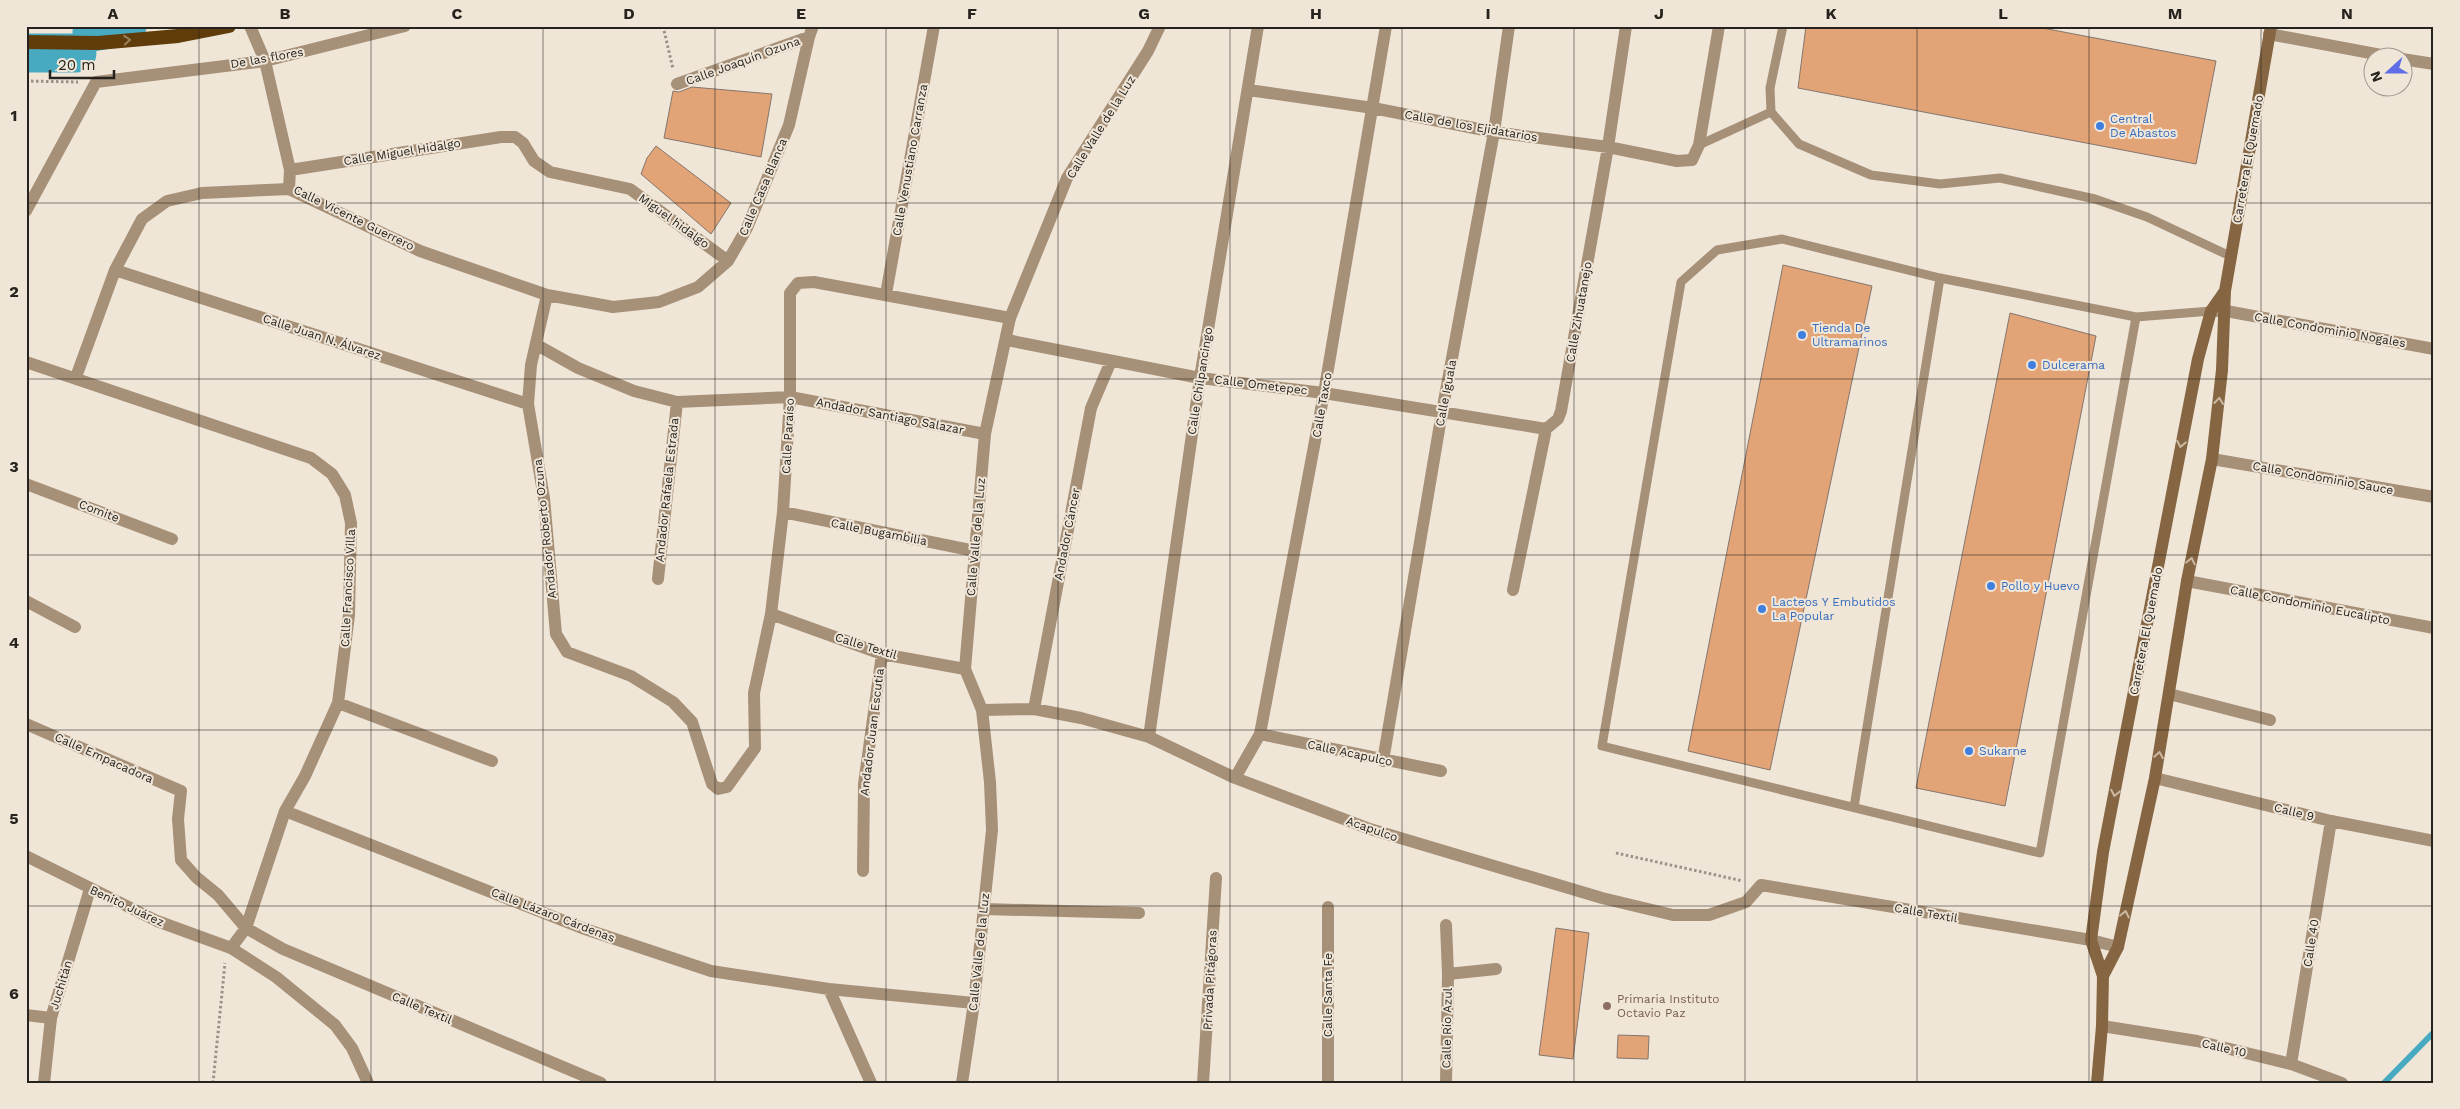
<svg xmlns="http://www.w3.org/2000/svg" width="2460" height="1109" font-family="'Work Sans',sans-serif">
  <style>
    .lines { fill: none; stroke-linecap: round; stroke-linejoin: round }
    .stream { stroke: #48aac1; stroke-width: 6 }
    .river { stroke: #48aac1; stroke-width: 39 }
    .building { fill: #e2a376; stroke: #84766d }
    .path { stroke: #999288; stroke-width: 3; stroke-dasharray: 2.5 2.5; stroke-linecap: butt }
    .service { stroke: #a69078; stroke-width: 9 }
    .pedestrian { stroke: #a69078; stroke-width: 12 }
    .minor { stroke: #a69078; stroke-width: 12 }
    .tertiary { stroke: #a69078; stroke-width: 12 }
    .secondary { stroke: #856542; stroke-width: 12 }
    .trunk { stroke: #603c0b; stroke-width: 14 }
    .oneway { stroke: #9a805d }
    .oneway2 { stroke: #cbb9a4 }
    .grid { fill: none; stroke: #26231e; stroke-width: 1; stroke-opacity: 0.55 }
    .shop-dot { fill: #3f7fe0; stroke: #f0e6d8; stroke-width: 2 }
    .education-dot { fill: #8d6e63; stroke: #f0e6d8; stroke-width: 2 }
    .labels { text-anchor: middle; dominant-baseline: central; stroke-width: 4; stroke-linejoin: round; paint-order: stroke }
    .street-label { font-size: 12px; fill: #26231e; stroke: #f0e6d8 }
    .shop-label { font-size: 12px; fill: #366cbe; stroke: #f0e6d8; text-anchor: start }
    .education-label { font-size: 12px; fill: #785e54; stroke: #f0e6d8; text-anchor: start }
    .neatline { fill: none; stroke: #26231e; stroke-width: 2 }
    .grid-label { font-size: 16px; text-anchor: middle; font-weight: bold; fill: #26231e }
  </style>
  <rect width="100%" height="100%" fill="#f0e6d8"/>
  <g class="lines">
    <path class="stream" d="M2384,1083L2434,1032"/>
    <path class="river" d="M92,32L127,26
      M26,53H77"/>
  </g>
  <path class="building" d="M1806,26H2032L2216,61L2196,164L1798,88Z
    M692,87L772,94L761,157L664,138L673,91L679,92Z
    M656,146L731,203L711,234L641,174L647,158Z
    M1783,265L1872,286L1770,770L1688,751Z
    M2010,313L2096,336L2005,806L1916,788Z
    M1556,928L1589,933L1573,1059L1539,1055Z
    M1618,1035L1649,1036L1648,1059L1617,1058Z"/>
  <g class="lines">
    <path class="path" d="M663,26L673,69
      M26,81L78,82
      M1616,853L1743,881
      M213,1083L225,963"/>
    <path class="service" d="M1771,112L1799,144L1871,175L1940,184L2000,178L2095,199L2147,217L2230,256
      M1771,112L1770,88L1783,26
      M1699,145L1771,112
      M2136,317L2040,853L1602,746L1681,282L1717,250L1782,239L1940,278L2136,317L2211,311
      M1854,807L1940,278"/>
    <path class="pedestrian" d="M1446,925L1448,974L1496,969"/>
    <path class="minor" d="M250,26L265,61L290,170L289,189
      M2269,34L2397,58
      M2402,59L2434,64
      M677,84L809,37
      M1249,90L1373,108L1494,132L1608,147L1677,161L1692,160L1699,145L1719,26
      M290,170L501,137H515L523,143L534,161L550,172L630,189L728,261
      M115,270L528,404
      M886,294L934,26
      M547,295L531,365L528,404L544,498L556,634L567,652L631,676L673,702L692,722L712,784L718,789L727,787L755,748L754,693L771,614L783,512L790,397V293L798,283L814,282L1010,318
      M2215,311H2226L2434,349
      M1007,340L1200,378L1324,393L1546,429
      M537,345L578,368L634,391L677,402L790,397L985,434
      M26,362L311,458L332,474L345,495L351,523L349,615L338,703L305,776L285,811L246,928L231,948
      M76,377L115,270L142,219L167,201L202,193L289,189L420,251L547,295L586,302L613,307L659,302L698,287L728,261L747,228L789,125L809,37L813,26
      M2212,459L2434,497
      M26,484L172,539
      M783,512L975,551
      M658,579L677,402
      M2187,581L2434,628
      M1513,590L1546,429L1558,419L1561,411L1608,147L1626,26
      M26,601L75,627
      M771,614L882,654L965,669
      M2169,694L2270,720
      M338,703L492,761
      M1034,709L1091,408L1111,361
      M982,710L1034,709L1081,718L1149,737L1235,778L1370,829L1602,898L1673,915H1709L1746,902L1761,885L2091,940L2118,947
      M26,724L181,791L178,819L181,860L196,877L218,895L246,928L283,949L601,1083
      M1260,734L1441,771
      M1149,737L1200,378L1258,26
      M1383,761L1442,412L1494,132L1509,26
      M1235,778L1260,734L1324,393L1386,26
      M2155,778L2331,821L2434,841
      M285,811L582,928L711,971L829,989L974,1003
      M863,871L864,784L882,654
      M984,909L1139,913
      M829,989L871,1083
      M26,1015L51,1018
      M2291,1064L2331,821
      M1203,1083L1216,878
      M1328,1083V907
      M1446,1083L1448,974"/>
    <path class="tertiary" d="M26,211L96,82L265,61L405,26
      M26,856L157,921L231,948L276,977L335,1025L352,1048L368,1083
      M2102,1026L2197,1041L2291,1064L2342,1083
      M44,1083L51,1018L90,889
      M962,1083L974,1003L992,830L990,782L982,710L965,669L985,434L1010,318L1067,178L1148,51L1160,26"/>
    <path class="secondary" d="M2103,976L2118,947L2155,778L2187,581L2212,459L2222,370L2225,291L2271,26
      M2097,1083L2102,1026L2103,976L2091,940L2103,852L2198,359L2211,311L2225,291"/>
    <path class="trunk" d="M26,42L98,43L178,36L229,26"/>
  </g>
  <defs><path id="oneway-chevron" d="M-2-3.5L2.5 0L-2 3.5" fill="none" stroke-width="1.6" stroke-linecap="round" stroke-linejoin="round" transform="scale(1.25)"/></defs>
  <use class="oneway" href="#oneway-chevron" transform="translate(127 40) rotate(-5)"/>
  <g class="oneway2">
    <use href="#oneway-chevron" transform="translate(2219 401) rotate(-84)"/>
    <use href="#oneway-chevron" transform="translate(2181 444) rotate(101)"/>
    <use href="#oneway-chevron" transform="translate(2191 561) rotate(-78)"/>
    <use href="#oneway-chevron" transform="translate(2159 755) rotate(-80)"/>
    <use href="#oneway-chevron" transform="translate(2115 793) rotate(101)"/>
    <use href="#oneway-chevron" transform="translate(2125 914) rotate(-78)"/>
  </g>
  <path class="grid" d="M199,26V1083M371,26V1083M543,26V1083M715,26V1083M886,26V1083M1058,26V1083M1230,26V1083M1402,26V1083M1574,26V1083M1745,26V1083M1917,26V1083M2089,26V1083M2261,26V1083M26,203H2434M26,379H2434M26,555H2434M26,730H2434M26,906H2434"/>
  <g class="shop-dot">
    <circle cx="2100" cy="126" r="5"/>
    <circle cx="1802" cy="335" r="5"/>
    <circle cx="2032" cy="365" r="5"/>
    <circle cx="1991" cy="586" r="5"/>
    <circle cx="1762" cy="609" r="5"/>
    <circle cx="1969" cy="751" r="5"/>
  </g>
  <circle class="education-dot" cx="1607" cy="1006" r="5"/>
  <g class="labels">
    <g class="street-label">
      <text transform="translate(267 58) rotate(-10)">De las flores</text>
      <text transform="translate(743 61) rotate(-20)">Calle Joaquín Ozuna</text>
      <text transform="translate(1471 126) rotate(10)">Calle de los Ejidatarios</text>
      <text transform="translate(1101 127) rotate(-58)">Calle Valle de la Luz</text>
      <text transform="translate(402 152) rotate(-9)">Calle Miguel Hidalgo</text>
      <text transform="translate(2248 159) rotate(-80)">Carretera El Quemado</text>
      <text transform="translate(910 160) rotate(-80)">Calle Venustiano Carranza</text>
      <text transform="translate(763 187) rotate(-67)">Calle Casa Blanca</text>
      <text transform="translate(354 218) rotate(26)">Calle Vicente Guerrero</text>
      <text transform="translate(674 221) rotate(36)">Miguel hidalgo</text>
      <text transform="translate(1579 312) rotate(-80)">Calle Zihuatanejo</text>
      <text transform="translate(2330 330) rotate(10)">Calle Condominio Nogales</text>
      <text transform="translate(322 337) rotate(18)">Calle Juan N. Álvarez</text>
      <text transform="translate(1200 381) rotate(-81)">Calle Chilpancingo</text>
      <text transform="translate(1261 385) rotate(7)">Calle Ometepec</text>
      <text transform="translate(1446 393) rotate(-79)">Calle Iguala</text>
      <text transform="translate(1322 405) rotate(-80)">Calle Taxco</text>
      <text transform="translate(890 416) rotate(11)">Andador Santiago Salazar</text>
      <text transform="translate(788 436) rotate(-87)">Calle Paraíso</text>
      <text transform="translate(2323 478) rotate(10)">Calle Condominio Sauce</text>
      <text transform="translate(667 490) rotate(-84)">Andador Rafaela Estrada</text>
      <text transform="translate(99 511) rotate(21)">Comite</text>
      <text transform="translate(545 529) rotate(-96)">Andador Roberto Ozuna</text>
      <text transform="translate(879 532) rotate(11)">Calle Bugambilia</text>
      <text transform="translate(1067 534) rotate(-79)">Andador Cáncer</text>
      <text transform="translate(976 537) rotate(-85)">Calle Valle de la Luz</text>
      <text transform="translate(348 588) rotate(-87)">Calle Francisco Villa</text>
      <text transform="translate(2310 605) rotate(11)">Calle Condominio Eucalipto</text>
      <text transform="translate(2146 631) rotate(-79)">Carretera El Quemado</text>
      <text transform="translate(866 646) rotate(17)">Calle Textil</text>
      <text transform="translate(872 732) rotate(-83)">Andador Juan Escutia</text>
      <text transform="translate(1350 753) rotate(12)">Calle Acapulco</text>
      <text transform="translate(104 758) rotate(24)">Calle Empacadora</text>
      <text transform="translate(2294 812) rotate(14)">Calle 9</text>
      <text transform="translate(1372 829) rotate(19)">Acapulco</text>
      <text transform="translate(127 906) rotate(25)">Benito Juárez</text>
      <text transform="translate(1926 913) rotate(10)">Calle Textil</text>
      <text transform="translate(553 915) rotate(21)">Calle Lázaro Cárdenas</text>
      <text transform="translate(2311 943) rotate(-81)">Calle 40</text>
      <text transform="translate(979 952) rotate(-84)">Calle Valle de la Luz</text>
      <text transform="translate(1210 980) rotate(-87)">Privada Pitágoras</text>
      <text transform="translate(61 985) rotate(-73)">Juchitán</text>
      <text transform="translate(1328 995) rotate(-90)">Calle Santa Fe</text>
      <text transform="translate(422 1008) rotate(23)">Calle Textil</text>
      <text transform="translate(1447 1028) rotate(-89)">Calle Río Azul</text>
      <text transform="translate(2224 1048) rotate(13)">Calle 10</text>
    </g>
    <g class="shop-label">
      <text x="2110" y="119">Central<tspan x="2110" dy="14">De Abastos</tspan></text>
      <text x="1812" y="328">Tienda De<tspan x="1812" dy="14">Ultramarinos</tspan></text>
      <text x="2042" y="365">Dulcerama</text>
      <text x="2001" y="586">Pollo y Huevo</text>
      <text x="1772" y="602">Lacteos Y Embutidos<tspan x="1772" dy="14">La Popular</tspan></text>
      <text x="1979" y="751">Sukarne</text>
    </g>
    <g class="education-label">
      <text x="1617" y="999">Primaria Instituto<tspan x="1617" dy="14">Octavio Paz</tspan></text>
    </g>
  </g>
  <rect width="2460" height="1109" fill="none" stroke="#f0e6d8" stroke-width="55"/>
  <g transform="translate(2388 72) rotate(249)"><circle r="24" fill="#f0e6d8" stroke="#9f988e"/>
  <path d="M0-4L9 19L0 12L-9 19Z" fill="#5f6ee6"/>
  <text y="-8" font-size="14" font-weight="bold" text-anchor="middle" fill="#26231e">N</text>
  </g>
  <path d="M50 70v8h64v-8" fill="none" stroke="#26231e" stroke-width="2.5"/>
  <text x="58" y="70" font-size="15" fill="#26231e" stroke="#f0e6d8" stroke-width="4" paint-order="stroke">20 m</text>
  <rect x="28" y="28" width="2404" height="1054" class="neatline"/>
  <g class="grid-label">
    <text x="113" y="19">A</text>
    <text x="285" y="19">B</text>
    <text x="457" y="19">C</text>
    <text x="629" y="19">D</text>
    <text x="801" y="19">E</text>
    <text x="972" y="19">F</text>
    <text x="1144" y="19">G</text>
    <text x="1316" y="19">H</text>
    <text x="1488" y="19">I</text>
    <text x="1659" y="19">J</text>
    <text x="1831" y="19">K</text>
    <text x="2003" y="19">L</text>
    <text x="2175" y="19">M</text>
    <text x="2347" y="19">N</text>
    <text x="14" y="121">1</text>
    <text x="14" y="297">2</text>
    <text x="14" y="472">3</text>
    <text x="14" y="648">4</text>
    <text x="14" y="824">5</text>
    <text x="14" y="999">6</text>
  </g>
</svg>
